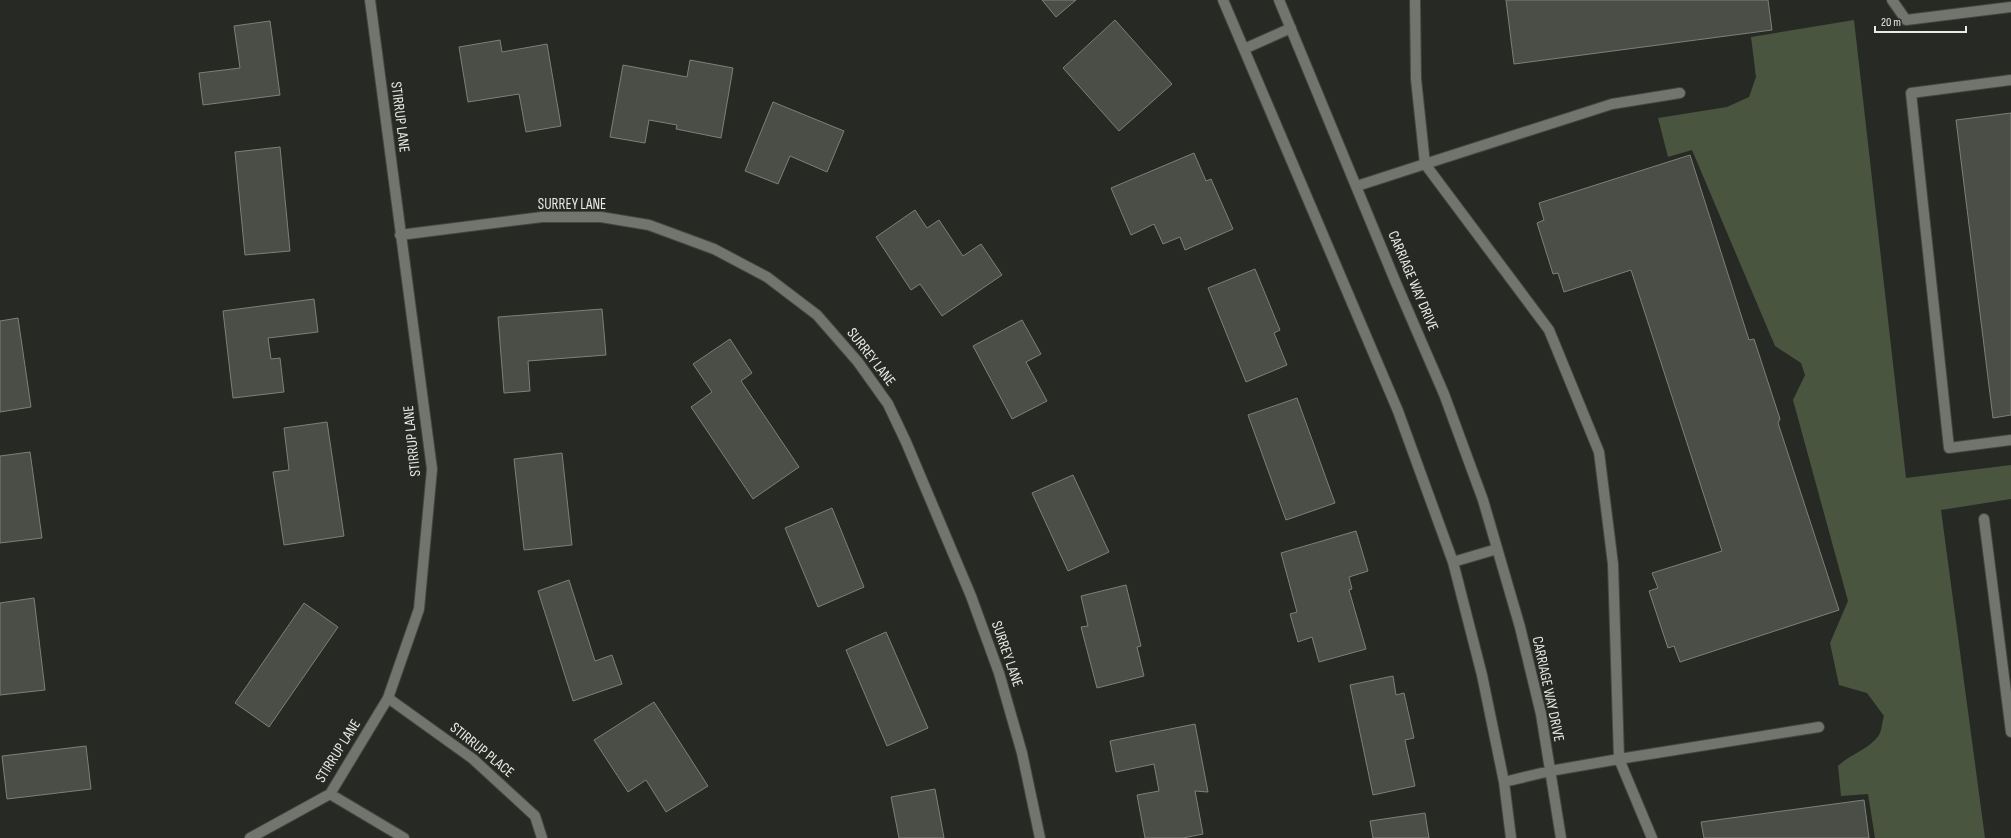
<svg xmlns="http://www.w3.org/2000/svg" width="2011" height="838" font-family="'Sofia Sans Condensed',sans-serif">
  <style>
    .green { fill: #49553f }
    .building { fill: #4a4e47; stroke: #7c8078 }
    .lines { fill: none; stroke-linecap: round; stroke-linejoin: round }
    .minor-casing { stroke: #444741; stroke-width: 12 }
    .minor { stroke: #71756e; stroke-width: 10 }
    .labels { text-anchor: middle; dominant-baseline: central; stroke-width: 4; stroke-linejoin: round; paint-order: stroke }
    .street-label { font-size: 15px; fill: #e8ebe6; stroke: #272a24 }
  </style>
  <rect width="100%" height="100%" fill="#272a24"/>
  <path class="green" d="M1854,20L1906,478L2011,465V499L1941,510L1985,838H1875L1868,794L1841,796L1838,766C1850,754 1870,749 1879,735C1882,730 1882,721 1884,716L1867,693L1839,685L1830,643L1848,601L1793,400L1805,375L1801,363L1775,346L1692,150L1668,157L1658,118L1727,107L1749,97L1756,77L1751,37Z"/>
  <path class="building" d="M1042,0H1076L1056,17Z
    M1506,0H1768L1772,30L1514,64Z
    M1115,20L1172,84L1119,131L1063,68Z
    M270,21L280,95L203,105L199,73L240,68L234,26Z
    M500,40L502,52L547,44L561,126L526,132L519,94L468,102L459,47Z
    M690,60L733,68L721,138L676,129L677,125L649,120L645,143L610,137L623,65L687,77Z
    M773,102L844,131L827,172L790,156L778,184L745,171Z
    M2011,113V415L1993,418L1956,120Z
    M280,147L290,251L245,255L235,152Z
    M1194,153L1206,181L1211,179L1233,229L1185,250L1180,237L1163,244L1154,224L1131,235L1111,188Z
    M1690,155L1749,340L1754,339L1780,419L1778,423L1839,610L1680,662L1674,646L1668,648L1649,591L1658,588L1652,573L1722,551L1631,270L1564,292L1558,273L1553,274L1537,223L1544,220L1539,203Z
    M915,210L927,228L939,220L963,256L981,244L1002,275L942,316L920,284L911,290L876,237Z
    M1255,269L1280,330L1274,333L1287,365L1246,382L1208,288Z
    M314,299L318,332L268,338L271,359L280,358L284,392L233,398L223,311Z
    M602,309L606,355L528,361L530,391L504,393L498,317Z
    M18,318L31,407L0,412V321Z
    M1022,320L1041,354L1026,362L1047,401L1012,419L973,346Z
    M730,339L752,373L741,381L799,467L753,499L691,407L712,392L693,364Z
    M1297,398L1335,503L1286,520L1248,415Z
    M327,422L344,536L284,545L273,472L289,470L284,428Z
    M30,452L42,538L0,543V456Z
    M562,453L572,545L524,550L514,459Z
    M1073,475L1109,552L1068,571L1032,493Z
    M832,508L864,587L818,607L785,528Z
    M1356,531L1368,571L1349,577L1352,589L1349,590L1366,649L1319,662L1312,637L1298,642L1290,614L1297,612L1281,553Z
    M569,580L595,661L612,655L622,684L573,701L538,591Z
    M1126,585L1141,646L1137,647L1144,676L1097,688L1081,627L1088,626L1081,596Z
    M34,598L45,690L0,695V603Z
    M304,603L338,627L269,727L235,703Z
    M886,632L928,728L887,746L846,650Z
    M1393,676L1396,695L1404,693L1414,738L1405,740L1415,786L1373,795L1350,685Z
    M654,702L708,786L666,812L646,780L628,792L594,740Z
    M1195,724L1208,792L1195,791L1203,834L1183,838H1145L1137,795L1159,791L1154,764L1116,772L1110,741Z
    M86,746L91,789L7,799L2,756Z
    M935,789L944,838H899L891,797Z
    M1864,800L1869,838H1704L1701,822Z
    M1425,813L1429,838H1373L1370,821Z"/>
  <g class="lines">
    <defs>
      <path id="minor" d="M1223,0L1398,411L1453,562L1482,675L1504,782L1511,838
        M1279,0L1396,283L1444,394L1483,500L1520,627L1541,714L1561,838
        M1415,0L1416,79L1425,164L1612,104L1680,93
        M1892,0L1906,20L2011,7
        M1244,49L1291,28
        M2011,80L1911,93L1949,448L2011,440
        M1357,186L1425,164L1549,330L1599,452L1613,564L1619,759L1819,727
        M400,235L542,217H601L649,225L714,249L767,277L817,315L858,362L888,404L906,442L971,596L999,673L1022,753L1040,838
        M1984,519L2011,732
        M1453,562L1497,549
        M388,698L473,759L535,816L542,838
        M1504,782L1550,771L1619,759L1652,838
        M330,794L404,838
        M250,838L330,794L388,698L419,609L432,469L370,0"/>
    </defs>
    <use href="#minor" class="minor-casing"/>
    <use href="#minor" class="minor"/>
  </g>
  <g class="labels">
    <g class="street-label">
      <text transform="translate(400 117) rotate(83)">STIRRUP LANE</text>
      <text x="572" y="204">SURREY LANE</text>
      <text transform="translate(1413 281) rotate(67)">CARRIAGE WAY DRIVE</text>
      <text transform="translate(871 357) rotate(52)">SURREY LANE</text>
      <text transform="translate(412 441) rotate(-96)">STIRRUP LANE</text>
      <text transform="translate(1007 654) rotate(71)">SURREY LANE</text>
      <text transform="translate(1548 689) rotate(78)">CARRIAGE WAY DRIVE</text>
      <text transform="translate(482 750) rotate(39)">STIRRUP PLACE</text>
      <text transform="translate(338 751) rotate(-58)">STIRRUP LANE</text>
    </g>
  </g>
  <path d="M1875 26v6h91v-6" fill="none" stroke="#e8ebe6" stroke-width="2"/>
  <text x="1881" y="26" font-size="12" fill="#e8ebe6" stroke="#272a24" stroke-width="3" paint-order="stroke">20 m</text>
</svg>
